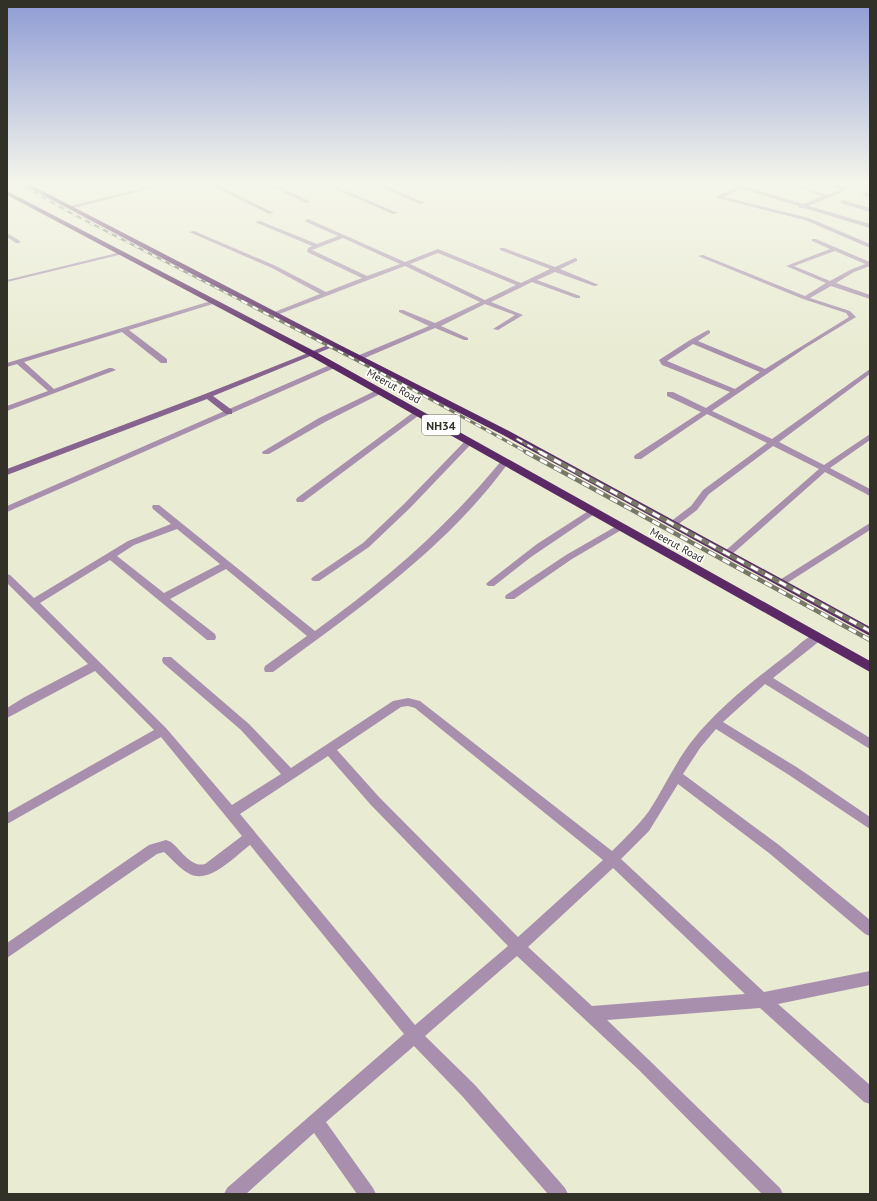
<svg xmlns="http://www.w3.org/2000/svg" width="877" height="1201" font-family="'PT Sans',sans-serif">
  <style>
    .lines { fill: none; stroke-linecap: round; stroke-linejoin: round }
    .lane { fill: #a78fad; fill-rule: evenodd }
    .street { fill: #a78fad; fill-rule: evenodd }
    .secondary { fill: #86648f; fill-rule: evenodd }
    .highway { fill: #5a2966; fill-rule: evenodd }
    .rail-far2-casing { stroke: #787869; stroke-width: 2.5 }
    .rail-far1-casing { stroke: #787869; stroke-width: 3 }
    .rail-casing { stroke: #787869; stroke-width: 4.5 }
    .rail-far2 { stroke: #fff; stroke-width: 1.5; stroke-dasharray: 5; stroke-linecap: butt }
    .rail-far1 { stroke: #fff; stroke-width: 2; stroke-dasharray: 6; stroke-linecap: butt }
    .rail { stroke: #fff; stroke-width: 3; stroke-dasharray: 8; stroke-linecap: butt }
    .labels { text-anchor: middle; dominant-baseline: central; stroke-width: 3.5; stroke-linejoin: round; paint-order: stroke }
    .far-street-label { font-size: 11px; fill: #313128; stroke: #fff }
    .shield { fill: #fff; stroke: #6f6f68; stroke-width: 1 }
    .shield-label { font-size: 12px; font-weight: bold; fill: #313128 }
  </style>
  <rect width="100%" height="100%" fill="#e9ebd2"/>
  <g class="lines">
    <path class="lane" d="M121,252L123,253V254L7,282V280Z"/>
    <path class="street" d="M161,184H169L69,209L66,207Z
      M209,184H215L274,213L269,214Z
      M266,184H273L311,202L306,203Z
      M323,184H330L398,213L393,214Z
      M374,184H381L425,203L420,204Z
      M729,184L744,186L803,204L823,196L787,184H793L828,195L841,189L828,184C834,184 839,186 845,187C850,187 856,184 861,184L809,206L870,224V228L804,208H799V206L742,189L724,197L809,218L870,244V248L805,220L717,198V196L737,187Z
      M865,192L870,193V197L863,195L862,194Z
      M843,200L870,208V212L841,203V201Z
      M308,219L405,262L438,249L521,283L550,269L500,250V248H504L555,267L575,258L577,259V261L560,269L599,285L594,286L555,272L537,280L580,296V298H576L532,282L491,302L523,315L498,330L493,329L515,315L485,304L441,326L468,338V340H464L435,328L360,360H357V356L429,326L399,312V310H403L435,323L480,302L405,266L274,316L271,314L272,313L320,294L272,268L189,232L194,231L276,266L326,292L362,278L307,252L308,248L312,246L255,222L260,221L317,244L338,236L306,222L305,221ZM343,238L400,264L367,276L312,250ZM438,253L516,285L485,300L410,264Z
      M7,233L20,241V243H16L7,237Z
      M812,239H816L870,262V266L854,272L836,283L870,295V299L831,286L810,298L850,311L856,317L805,348L712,411L772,439L870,369V374L779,442L824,465L870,434V440L830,468L870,489V496L825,472L730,556H724L722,554L724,552L819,469L773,446L709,494L697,510L676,526H670L668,524L670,522L691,506L703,490L767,443L707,414L641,459H635L634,457L635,455L701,412L667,396V392H673L706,408L730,392L662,365L659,360L690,340L708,330L710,331V333L698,341L765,369L849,317L846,313L803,299L698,256L703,255L805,296L826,283L786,266L830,249L812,241ZM835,251L865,264L850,270L830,281L794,266ZM693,344L760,372L735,389L667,361Z
      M214,300L217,302L216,303L129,330L167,359V363H161L122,332L24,362L54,389L109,368H112L116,370L7,411V406L48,391L17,364L7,367V363Z
      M332,364H338L339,366L7,512V506Z
      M377,390H383L384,392L325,422L269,454H263L262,452L319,418Z
      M415,411H418L422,413L303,502H297L296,500L297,498Z
      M467,439H470L474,441L410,508L369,547L319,581H313L311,579L313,577L363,543L404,504Z
      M505,459L509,462C446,549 358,609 273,672H265L264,669L265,666L307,636L226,569L170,599L215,634L216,637L215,640H207L110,560L40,603L166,728L232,805L281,774L241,730L163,663L162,660L163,657H171L249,724L291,768L393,701L408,698L420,701L612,851C625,838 638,826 649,811C664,788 675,763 692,741C719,707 754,680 788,654C796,648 811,631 821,634L822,637L821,640L773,678L870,738V749L765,684L723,722L798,768L870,817V829L789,775L716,729L700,748L683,774L779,845L870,920V936L865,934L769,853L678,784L649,831L621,859L764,992L870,971V985L778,1004L870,1085V1104L864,1102L760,1008L607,1020L649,1060L780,1188L783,1194H762L639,1070L517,956L425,1036L475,1085L565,1188L568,1194H548L463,1097L414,1046L326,1122L373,1188L376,1194H357L314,1133L246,1194H224L227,1188L404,1034L250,845C234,857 208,886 188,873C179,868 172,859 164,852L157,854L7,958V943L149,845L166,840L171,842C181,850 191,868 205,864L242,836L161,737L7,824V813L154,730L95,671L7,718V708L23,698L88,664L7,583V574L10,575L34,598L128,541L171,524L153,509L152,507L153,505H159L315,631C386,580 446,528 502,460ZM177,529L220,564L164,593L117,556L134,545ZM408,706L415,708L603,860L518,937L379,797L337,750L401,707ZM328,756L371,805L508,946L415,1025L240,814ZM613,868L745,994L592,1006L528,947Z
      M593,508L596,509L597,511L596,513L531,557L494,586H488L486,584L488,582L537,544Z
      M870,523V530L784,585H778L776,583L778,581Z
      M620,524L625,527L623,529L572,559L514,599H506L505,597L506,595L566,555Z"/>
    <path class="secondary" d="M333,343L336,345L335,346L213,396L232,410V414H226L207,399L7,475V469L205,394Z"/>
    <path class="highway" d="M22,184H29L336,343L509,431L870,627V636L503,435L330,347Z
      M7,191L316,352L870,661V672L310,356L7,195Z"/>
    <defs>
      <path id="rail-far2" d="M20,184L71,213L244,302"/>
      <path id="rail-far1" d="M242,301L410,388L528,453
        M517,439L542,453"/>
      <path id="rail" d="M526,452L870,640
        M540,452L870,631"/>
    </defs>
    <use href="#rail-far2" class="rail-far2-casing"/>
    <use href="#rail-far1" class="rail-far1-casing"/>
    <use href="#rail" class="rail-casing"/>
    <use href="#rail-far2" class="rail-far2"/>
    <use href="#rail-far1" class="rail-far1"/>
    <use href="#rail" class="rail"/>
  </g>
  <linearGradient id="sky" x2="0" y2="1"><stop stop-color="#8f9bd5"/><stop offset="0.52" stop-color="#f5f6eb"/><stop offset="1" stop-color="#f5f6eb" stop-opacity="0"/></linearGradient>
  <rect width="877" height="352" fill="url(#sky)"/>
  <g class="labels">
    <g class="far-street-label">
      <text transform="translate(394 386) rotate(29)">Meerut Road</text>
      <text transform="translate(677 545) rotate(29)">Meerut Road</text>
    </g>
    <rect class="shield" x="422" y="415" width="38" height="20" rx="3"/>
    <g class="shield-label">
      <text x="441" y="425">NH34</text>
    </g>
  </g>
  <rect width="877" height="1201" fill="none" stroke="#313128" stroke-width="16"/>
</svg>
